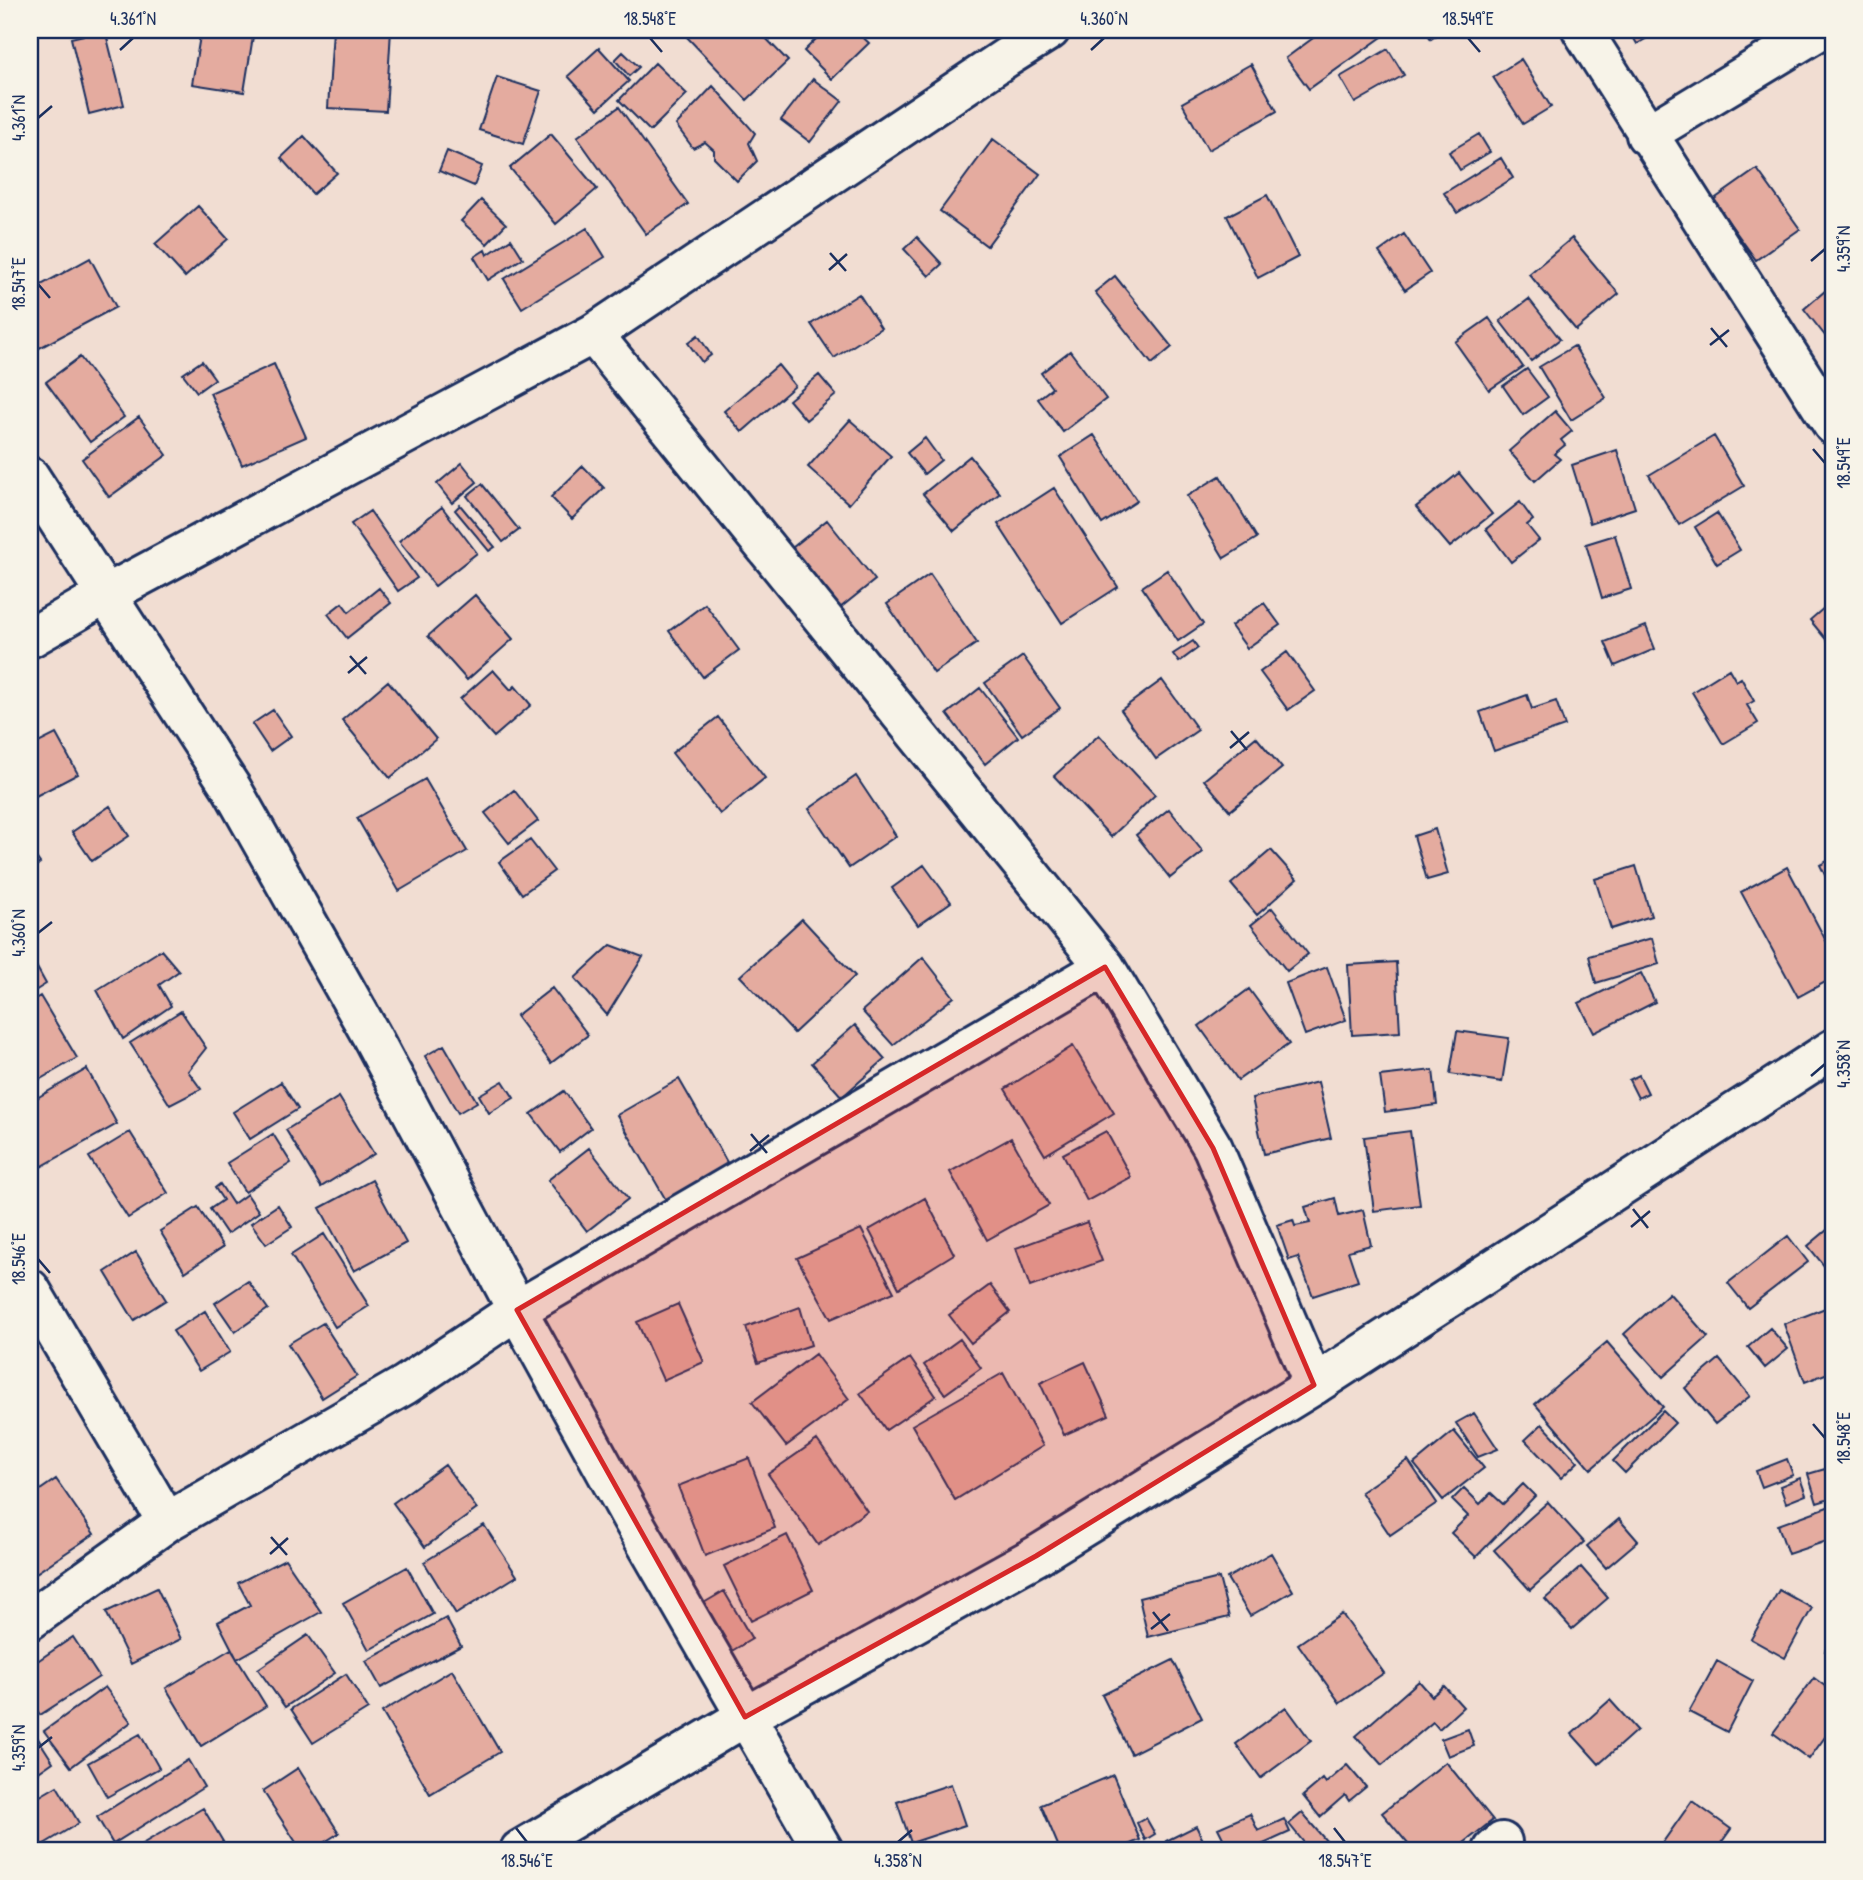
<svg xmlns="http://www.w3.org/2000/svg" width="1863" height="1880" font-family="'Patrick Hand',sans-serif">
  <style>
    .building { fill: #e4ab9f; stroke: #1b2f5e; stroke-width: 2 }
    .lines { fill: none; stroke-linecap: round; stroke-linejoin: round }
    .street-casing { stroke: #1b2f5e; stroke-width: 44 }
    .secondary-casing { stroke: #1b2f5e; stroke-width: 44 }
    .street { stroke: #f7f3e8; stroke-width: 38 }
    .secondary { stroke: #f7f3e8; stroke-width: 38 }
    .marked { fill: #d62828; fill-opacity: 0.2; stroke: #d62828; stroke-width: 5; stroke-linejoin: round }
    .ticks { fill: none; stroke: #1b2f5e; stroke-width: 2.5 }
    .neatline { fill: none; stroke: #1b2f5e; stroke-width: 2.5 }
    .ticks-label { font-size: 18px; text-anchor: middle; fill: #1b2f5e }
  </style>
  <rect width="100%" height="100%" fill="#f1ddd2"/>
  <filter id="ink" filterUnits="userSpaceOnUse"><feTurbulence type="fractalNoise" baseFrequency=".0143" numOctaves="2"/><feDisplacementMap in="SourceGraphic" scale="14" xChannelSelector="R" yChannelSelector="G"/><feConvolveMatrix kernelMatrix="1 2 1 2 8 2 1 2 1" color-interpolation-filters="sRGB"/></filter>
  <g filter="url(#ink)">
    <path class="building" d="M105,30L124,105L89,114L71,38Z
      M201,30H254L244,92L192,84Z
      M333,30H391L386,111L328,108Z
      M690,30H758L788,61L747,100L685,35Z
      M825,30H855L869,43L832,79L804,51Z
      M1324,30H1377L1382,37L1309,89L1286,58Z
      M1425,30H1444L1431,39Z
      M1629,30H1661L1637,44Z
      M599,48L629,81L598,109L568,76Z
      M1388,49L1404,75L1355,103L1340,77Z
      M623,52L639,67L629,76L615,60Z
      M1521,59L1551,107L1523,124L1493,77Z
      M655,63L687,94L650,131L619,100Z
      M1251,64L1277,111L1208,150L1182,103Z
      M497,77L541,91L523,144L479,130Z
      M813,79L842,101L810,142L781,120Z
      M713,86L755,133L749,143L757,161L737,181L714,158V150L705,142L693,148L676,125Z
      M619,107L688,204L646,234L577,137Z
      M551,134L597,189L556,224L510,168Z
      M1479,134L1490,152L1460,170L1449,152Z
      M304,136L337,173L313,194L281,158Z
      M993,139L1040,174L987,246L940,211Z
      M447,151L482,166L474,186L439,171Z
      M1501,158L1513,178L1457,213L1444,193Z
      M1757,169L1800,229L1756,260L1713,200Z
      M1267,195L1298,257L1258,278L1227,216Z
      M481,200L506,224L487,244L461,221Z
      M198,206L228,239L185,277L155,244Z
      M587,228L605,257L522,308L504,279Z
      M1404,234L1430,273L1405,290L1379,252Z
      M917,237L942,264L929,276L904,249Z
      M1572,238L1619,294L1576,330L1529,274Z
      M511,239L523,258L488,280L474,257L485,250L487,255Z
      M90,258L116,307L30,353V291Z
      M1115,276L1172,347L1152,364L1095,292Z
      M1832,285L1833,339L1830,342L1804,309Z
      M859,294L881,328L834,358L811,324Z
      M1529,299L1560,339L1531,361L1500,321Z
      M1489,318L1523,367L1489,390L1455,342Z
      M698,335L711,355L702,362L688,343Z
      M1574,346L1606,398L1571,420L1539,367Z
      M1070,351L1106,399L1063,432L1038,399L1052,388L1041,373Z
      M80,357L124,417L90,442L46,382Z
      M202,361L215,379L197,392L183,374Z
      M274,364L306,437L242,465L210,393Z
      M778,365L795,386L742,432L724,411Z
      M1527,369L1548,397L1523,415L1503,386Z
      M819,375L836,395L806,420L789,400Z
      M1555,411L1572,431L1561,440L1565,445L1554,454L1560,459L1535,481L1509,451Z
      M139,417L167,455L109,497L82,459Z
      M850,420L891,456L849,504L808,467Z
      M1094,435L1137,501L1102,524L1060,457Z
      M1714,436L1744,486L1679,525L1649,475Z
      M925,438L941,460L924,474L907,453Z
      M1617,450L1635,508L1590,523L1572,465Z
      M970,456L1000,493L954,531L923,494Z
      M462,463L477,482L452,503L437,484Z
      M583,466L604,488L572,519L551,497Z
      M1459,473L1492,514L1450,547L1416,507Z
      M1220,476L1257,538L1224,558L1187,496Z
      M482,484L519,530L503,542L467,496Z
      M1054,488L1118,587L1062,623L998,524Z
      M1520,502L1533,520L1527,525L1539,540L1511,562L1486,529Z
      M460,505L495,547L489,551L455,510Z
      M442,507L477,553L435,586L399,541Z
      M370,511L417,578L398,591L351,524Z
      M1717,513L1740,550L1717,564L1695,527Z
      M827,520L875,580L840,608L792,548Z
      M1615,535L1631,589L1602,598L1586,544Z
      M1167,570L1203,624L1178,641L1142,587Z
      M930,574L977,643L934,673L887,604Z
      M379,588L391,603L347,638L328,614L342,603L349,612Z
      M475,595L513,639L467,680L428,636Z
      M1833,600V648L1810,620Z
      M1264,603L1280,625L1247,648L1231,626Z
      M705,604L739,650L703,677L669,631Z
      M1646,626L1655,649L1615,666L1605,642Z
      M1193,641L1198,648L1179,662L1173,654Z
      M1287,652L1315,691L1288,710L1260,672Z
      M1023,656L1060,708L1022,735L985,683Z
      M1729,669L1736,681L1741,678L1754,701L1747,705L1758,723L1723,744L1692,692Z
      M493,670L511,690L515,686L531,705L494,737L460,699Z
      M1162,680L1198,730L1156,759L1121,710Z
      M388,681L436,739L390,778L342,720Z
      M980,688L1018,737L985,764L947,714Z
      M1527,695L1532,709L1556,701L1565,726L1494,751L1480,712Z
      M273,710L291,736L270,751L252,724Z
      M718,717L765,778L720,814L672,753Z
      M56,734L78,774L30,799V747Z
      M1099,735L1155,795L1111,837L1054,776Z
      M1256,737L1282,768L1230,811L1204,780Z
      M856,776L896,836L849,868L809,809Z
      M425,779L467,851L399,891L357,818Z
      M514,790L538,821L509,843L485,813Z
      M110,806L129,836L92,861L72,832Z
      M1169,809L1203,852L1170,878L1136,835Z
      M1435,829L1448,874L1427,880L1414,836Z
      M530,840L554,871L522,894L499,862Z
      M30,849L40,863L30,871Z
      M1271,850L1297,879L1257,915L1231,884Z
      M1833,858V891L1820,865Z
      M924,865L951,902L918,925L892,888Z
      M1636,866L1651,916L1611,929L1595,879Z
      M1787,867L1833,954V978L1798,997L1741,892Z
      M1272,908L1308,954L1287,971L1251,925Z
      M802,919L855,976L794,1033L740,976Z
      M1652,938L1659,964L1596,983L1589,956Z
      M611,945L643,957L607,1015L575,978Z
      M161,950L179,971L159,985L171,1006L123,1039L97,990Z
      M30,955L46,984L30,994Z
      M923,957L954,997L893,1045L862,1011Z
      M1396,962L1400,1032L1352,1035L1348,965Z
      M1327,967L1346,1020L1305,1035L1286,983Z
      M1641,973L1655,1002L1594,1033L1579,1003Z
      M552,988L588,1035L551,1063L516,1016Z
      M1249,989L1289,1044L1238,1080L1199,1026Z
      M40,996L77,1058L30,1085V1002Z
      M181,1011L206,1048L188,1071L201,1089L170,1105L130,1043Z
      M855,1025L885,1059L842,1097L812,1063Z
      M1457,1031L1509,1038L1502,1082L1450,1074Z
      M444,1045L477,1102L458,1113L425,1056Z
      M1073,1046L1114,1113L1045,1155L1005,1089Z
      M87,1069L117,1124L30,1173V1102Z
      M1433,1070L1437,1105L1385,1112L1380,1076Z
      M1639,1075L1648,1093L1638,1098L1629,1080Z
      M679,1079L732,1171L670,1207L617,1115Z
      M503,1081L514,1098L489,1113L479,1095Z
      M281,1082L298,1109L250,1139L233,1112Z
      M1318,1082L1331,1138L1264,1154L1252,1098Z
      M564,1091L591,1128L560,1152L531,1114Z
      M339,1097L374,1154L321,1187L286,1130Z
      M1106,1131L1131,1177L1087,1201L1063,1154Z
      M1410,1131L1420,1205L1374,1211L1364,1137Z
      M130,1132L168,1193L128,1218L89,1157Z
      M273,1134L291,1163L245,1192L227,1163Z
      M1011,1138L1049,1205L987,1240L950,1172Z
      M589,1148L628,1199L587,1231L548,1180Z
      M372,1180L406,1243L354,1271L320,1208Z
      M220,1184L233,1204L247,1194L259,1212L227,1234L210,1209L223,1200L215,1188Z
      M925,1198L954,1254L899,1288L869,1230Z
      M1335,1198L1339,1216L1363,1210L1371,1245L1348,1251L1358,1281L1313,1296L1298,1257L1289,1260L1277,1225L1293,1220L1295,1226L1310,1223L1305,1207Z
      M278,1205L292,1227L266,1244L251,1223Z
      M198,1207L223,1247L185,1272L160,1231Z
      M1087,1222L1102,1261L1030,1287L1016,1248Z
      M1833,1225V1277L1808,1246Z
      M861,1229L894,1292L831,1319L797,1258Z
      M324,1234L369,1306L335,1327L291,1255Z
      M1788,1236L1808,1262L1748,1308L1728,1283Z
      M136,1252L166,1300L134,1320L105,1272Z
      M248,1281L268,1309L235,1332L215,1303Z
      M990,1285L1010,1312L971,1343L949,1315Z
      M1669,1293L1708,1337L1663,1377L1624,1334Z
      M678,1304L704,1362L663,1380L637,1322Z
      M1833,1305V1371L1805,1382L1784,1324Z
      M800,1307L811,1345L758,1363L746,1327Z
      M205,1311L230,1352L199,1371L173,1331Z
      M323,1323L357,1376L322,1398L288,1344Z
      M1770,1328L1788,1349L1765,1368L1748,1347Z
      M960,1339L981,1368L945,1394L924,1365Z
      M1607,1342L1663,1407L1591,1469L1535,1404Z
      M815,1354L849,1399L786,1446L752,1402Z
      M910,1358L936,1396L886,1430L860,1393Z
      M1719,1359L1750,1396L1715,1424L1685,1388Z
      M1085,1362L1109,1415L1064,1435L1040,1383Z
      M1003,1373L1043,1446L955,1500L912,1425Z
      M1663,1411L1675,1423L1625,1473L1613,1461Z
      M1474,1413L1498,1449L1478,1457L1456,1423Z
      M1542,1424L1578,1462L1561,1478L1525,1440Z
      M1454,1431L1484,1468L1443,1500L1414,1464Z
      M817,1440L867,1511L818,1545L768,1474Z
      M749,1458L775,1528L705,1556L678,1486Z
      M1787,1459L1793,1475L1762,1487L1756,1471Z
      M1408,1460L1437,1503L1390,1535L1361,1492Z
      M445,1465L477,1509L425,1547L393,1503Z
      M1825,1469L1833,1498L1817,1503L1808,1474Z
      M1800,1478L1806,1495L1786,1503L1780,1486Z
      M56,1479L94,1534L30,1577V1497Z
      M1523,1484L1535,1496L1476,1557L1451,1533L1468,1516L1452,1500L1464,1488L1480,1504L1491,1493L1503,1504Z
      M1548,1502L1584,1542L1530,1590L1494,1550Z
      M1833,1505V1539L1788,1554L1778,1525Z
      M1619,1519L1638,1541L1606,1568L1587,1546Z
      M484,1525L517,1576L456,1614L424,1562Z
      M787,1535L813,1590L751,1621L724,1566Z
      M1271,1553L1293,1591L1250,1616L1227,1578Z
      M285,1559L321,1612L237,1659L218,1622L250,1605L238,1583Z
      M407,1567L433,1614L369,1650L343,1603Z
      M1581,1567L1608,1598L1572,1629L1545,1599Z
      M1219,1578L1229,1617L1148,1637L1139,1598Z
      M157,1588L181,1639L131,1664L106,1612Z
      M1779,1590L1812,1608L1785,1658L1751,1639Z
      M724,1591L752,1639L730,1652L702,1604Z
      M1342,1614L1384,1673L1340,1703L1298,1644Z
      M446,1618L461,1646L381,1688L366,1661Z
      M1833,1633V1655L1825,1651Z
      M308,1635L335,1673L285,1707L258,1669Z
      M73,1637L99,1677L40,1715L30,1699V1666Z
      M231,1649L266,1706L201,1746L166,1688Z
      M1173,1660L1202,1718L1131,1754L1102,1695Z
      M1717,1661L1753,1681L1727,1732L1689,1712Z
      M452,1670L500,1752L430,1794L382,1712Z
      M346,1674L368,1709L313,1743L291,1709Z
      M1814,1678L1833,1692V1726L1809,1759L1773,1733Z
      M1419,1681L1432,1696L1444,1686L1463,1707L1439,1729L1433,1722L1382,1765L1356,1736Z
      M105,1687L131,1722L71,1767L44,1731Z
      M1610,1700L1637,1730L1599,1764L1572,1734Z
      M1286,1707L1311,1741L1261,1778L1236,1744Z
      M30,1726L53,1762L30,1778Z
      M1468,1729L1474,1746L1448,1756L1441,1739Z
      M140,1734L159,1768L107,1797L88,1763Z
      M188,1760L204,1787L113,1844L97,1817Z
      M1446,1762L1493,1820L1455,1850H1413L1382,1813Z
      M1347,1765L1366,1787L1349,1801L1345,1795L1320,1817L1303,1796L1323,1779L1326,1783Z
      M298,1768L339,1833L312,1850H301L263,1791Z
      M1113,1775L1140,1840L1116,1850H1060L1041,1805Z
      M951,1784L965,1825L911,1843L897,1802Z
      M57,1786L79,1823L34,1850H30V1802Z
      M1692,1801L1731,1829L1716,1850H1668L1661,1845Z
      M203,1808L228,1850H132Z
      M1302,1813L1334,1850H1303L1301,1848L1305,1844L1289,1824Z
      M1250,1814L1258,1831L1284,1819L1290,1832L1250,1850H1229L1218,1828Z
      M1146,1818L1155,1834L1145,1840L1137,1823Z
      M1196,1826L1208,1850H1171L1166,1841Z"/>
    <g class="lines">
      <defs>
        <path id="street" d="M1582,30L1833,425
          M1646,135L1820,30
          M593,334L1105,967L1213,1148L1314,1385
          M30,477L232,789L371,1035L517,1310L631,1517L823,1850
          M30,638L105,595L593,334L1007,57L1050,30
          M30,1289L167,1522
          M30,1620L167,1522L405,1385L517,1310L1105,967
          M1493,1850L1502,1842"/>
        <path id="secondary" d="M520,1850L745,1717L1036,1556L1314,1385L1833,1049"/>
      </defs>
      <use href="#street" class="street-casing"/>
      <use href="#secondary" class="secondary-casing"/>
      <use href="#street" class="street"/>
      <use href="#secondary" class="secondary"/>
    </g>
  </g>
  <path class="marked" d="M1105,967L1213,1148L1314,1385L1036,1556L745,1717L517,1310Z"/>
  <path class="ticks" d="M650,38L662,52M1468,38L1480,52M120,50L133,38M1091,50L1104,38M38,118L52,106M830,253L846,271M1811,261L1825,249M829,270L847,254M38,284L50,298M1711,328L1727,347M1710,345L1729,330M1813,449L1825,463M350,656L366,674M348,673L367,657M1231,731L1247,750M1230,748L1249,732M38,933L52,922M1811,1076L1825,1064M751,1134L767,1153M750,1151L769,1135M1633,1209L1648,1228M1631,1227L1650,1211M38,1259L50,1273M1813,1424L1825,1438M271,1537L287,1555M270,1554L288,1538M1153,1612L1168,1631M1151,1629L1170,1614M38,1748L52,1737M516,1828L527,1842M1334,1828L1345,1842M898,1842L912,1830"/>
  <rect width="1863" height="1880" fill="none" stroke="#f7f3e8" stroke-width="77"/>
  <rect x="38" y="38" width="1787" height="1804" class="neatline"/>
  <g class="ticks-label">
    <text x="133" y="25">4.361°N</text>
    <text x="650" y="25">18.548°E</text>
    <text x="1104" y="25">4.360°N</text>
    <text x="1468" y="25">18.549°E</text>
    <text transform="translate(19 118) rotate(-90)" y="6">4.361°N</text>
    <text transform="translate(1844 249) rotate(-90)" y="6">4.359°N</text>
    <text transform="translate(19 284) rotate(-90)" y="6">18.547°E</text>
    <text transform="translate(1844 463) rotate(-90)" y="6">18.549°E</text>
    <text transform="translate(19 933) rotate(-90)" y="6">4.360°N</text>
    <text transform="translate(1844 1064) rotate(-90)" y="6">4.358°N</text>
    <text transform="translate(19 1259) rotate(-90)" y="6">18.546°E</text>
    <text transform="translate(1844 1438) rotate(-90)" y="6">18.548°E</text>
    <text transform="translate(19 1748) rotate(-90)" y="6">4.359°N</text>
    <text x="527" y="1867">18.546°E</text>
    <text x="898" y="1867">4.358°N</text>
    <text x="1345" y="1867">18.547°E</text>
  </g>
</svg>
